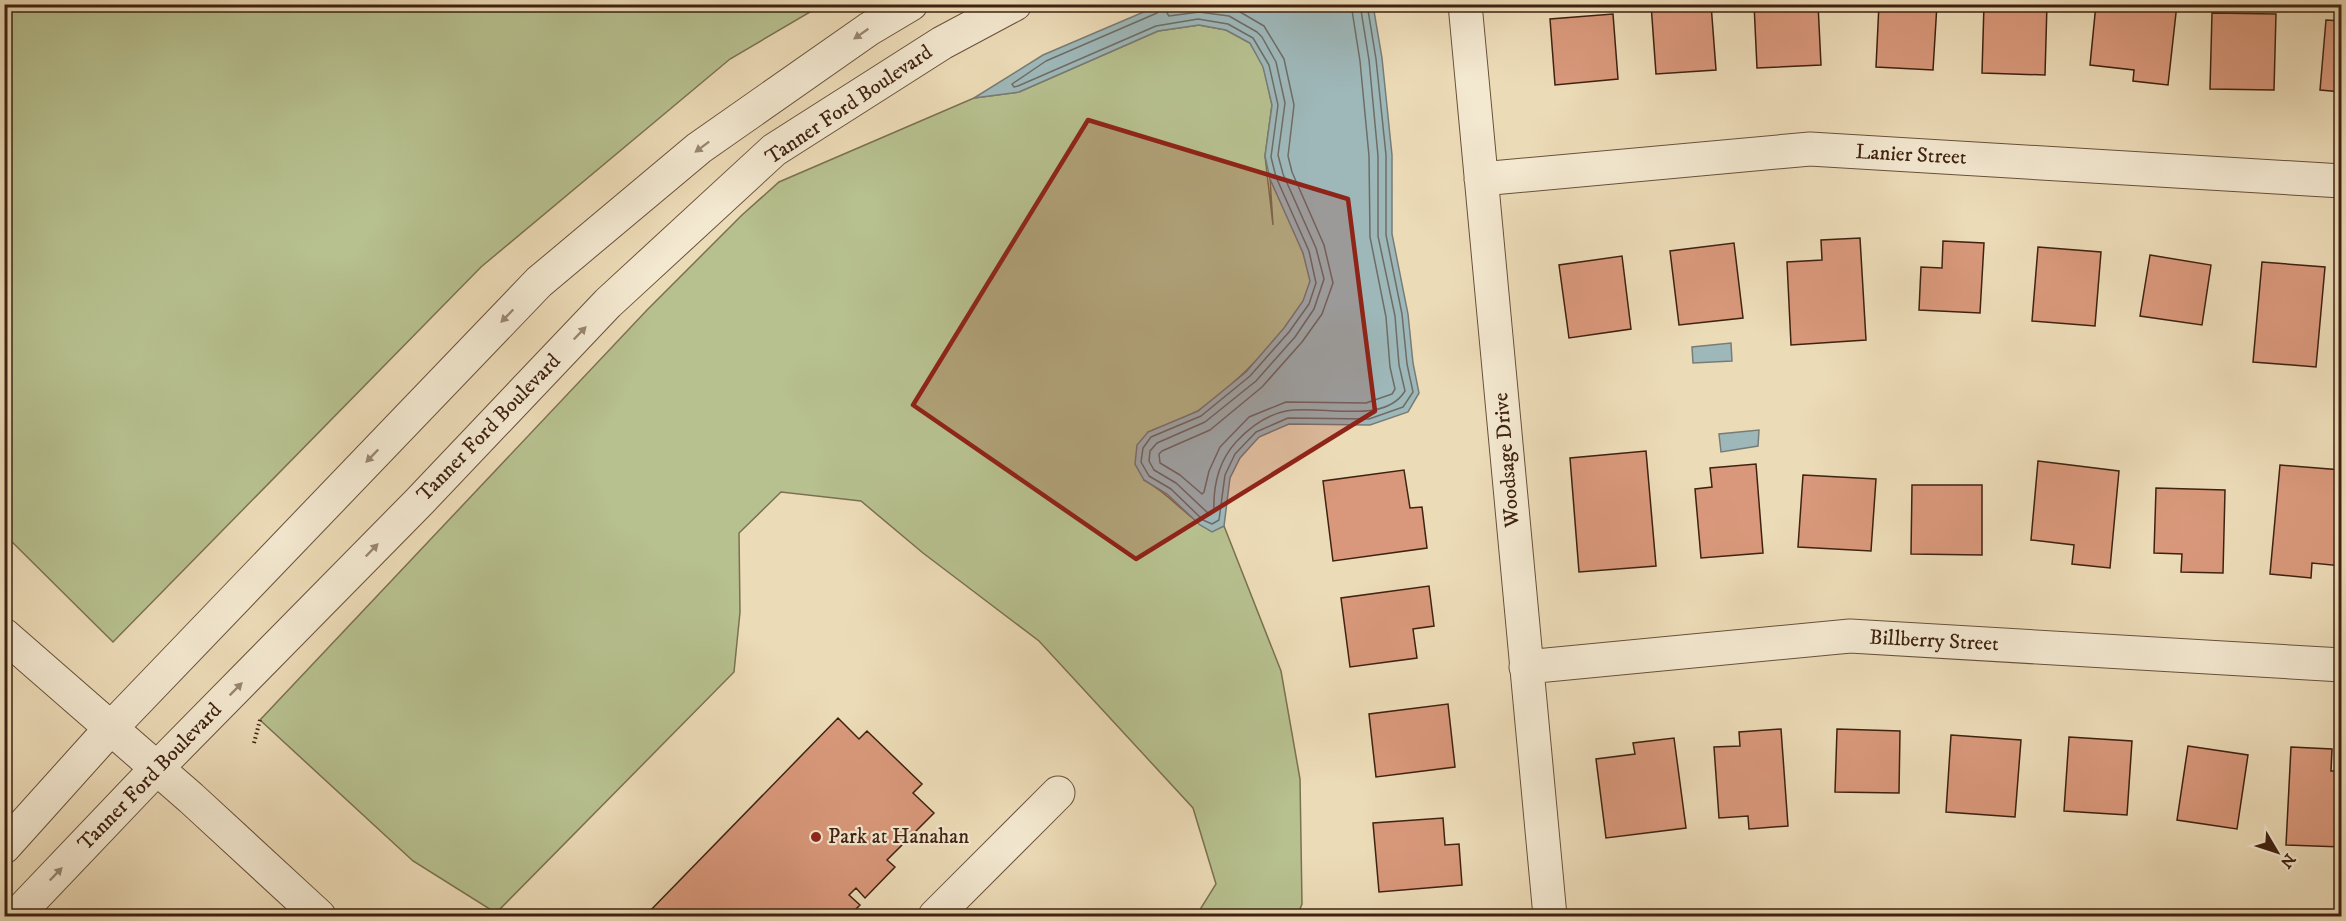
<svg xmlns="http://www.w3.org/2000/svg" width="2346" height="921" font-family="'IM FELL DW Pica',serif">
  <style>
    .green { fill: #b7c08f; stroke: #7b7150; stroke-width: 1.5 }
    .water { fill: #9eb8ba; stroke: #787c76; stroke-width: 1.5 }
    .lines { fill: none; stroke-linecap: round; stroke-linejoin: round }
    .shore { stroke: #6e6d65; stroke-width: 1.5 }
    .building { fill: #d9987b; stroke: #3f2210; stroke-width: 1.5 }
    .minor-casing { stroke: #6a503a; stroke-width: 35 }
    .path { stroke: #3f2210; stroke-width: 4; stroke-dasharray: 1.5 3; stroke-linecap: butt }
    .minor { stroke: #f3e8d0; stroke-width: 33 }
    .oneway { fill: #998570 }
    .marked { fill: #8f2418; fill-opacity: 0.2; stroke: #8f2418; stroke-width: 4.5; stroke-linejoin: round }
    .poi-dot { fill: #8f2418; stroke: #f3e8d0; stroke-width: 2 }
    .labels { text-anchor: middle; dominant-baseline: central; stroke-width: 4.5; stroke-linejoin: round; paint-order: stroke }
    .street-label { font-size: 21px; fill: #3f2210; stroke: #f3e8d0 }
    .poi-label { font-size: 21px; fill: #3f2210; stroke: #f3e8d0; text-anchor: start }
  </style>
  <rect width="100%" height="100%" fill="#ecdbb7"/>
  <filter id="stains"><feTurbulence type="fractalNoise" baseFrequency=".00333" numOctaves="4"/><feColorMatrix values="0 0 0 0 .2 0 0 0 0 .09 0 0 0 0 .02 0 0 0 .5 -.17"/></filter>
  <radialGradient id="worn" r=".72"><stop offset=".6" stop-color="#630" stop-opacity="0"/><stop offset="1" stop-color="#630" stop-opacity=".3"/></radialGradient>
  <path class="green" d="M4,5L5,4L822,5L730,59L481,267L113,642L5,535Z
    M1199,25L1226,30L1250,43L1264,67L1272,105L1265,156L1273,225L1270,179C1279,199 1311,261 1310,281C1309,315 1227,393 1198,411C1183,420 1164,425 1148,432L1144,480C1172,495 1186,518 1212,531L1224,526L1281,671L1300,779L1302,904L1297,916H1196L1216,884L1193,808L1039,641L923,553L861,501L781,492L739,533L740,612L734,672L496,913L413,861L260,720L647,310L742,215L779,182L974,98L1019,92L1158,31Z"/>
  <path class="water" d="M1160,5H1373L1382,58L1392,155V234L1408,314L1413,363L1419,393L1408,412L1370,425L1289,424L1259,437L1240,458L1230,478L1224,526L1212,532L1200,525L1167,494L1144,480L1135,464L1137,445L1148,432L1198,411L1246,372L1284,328L1303,301L1310,281L1303,253L1270,179L1265,156L1272,105L1263,67L1250,43L1226,30L1199,25L1158,31L1019,92L974,98L1043,55Z
    M1731,343L1732,361L1693,363L1692,347Z
    M1759,430L1758,446L1721,452L1719,434Z"/>
  <g class="lines">
    <path class="shore" d="M1161,4L1157,13L1046,61L1012,84L1014,87L1018,86L1156,26L1198,19L1228,24L1253,38L1269,65L1278,105L1271,157L1276,177L1309,251L1316,283L1309,304L1289,332L1250,376L1201,416L1151,437L1143,448L1141,462L1149,476L1171,489L1203,520L1212,524L1219,520L1225,475L1235,454L1256,432L1288,418L1369,419L1403,407L1413,392L1407,364L1402,314L1386,235V155L1376,59L1367,4
      M1168,4L1167,13L1169,16L1199,12L1229,16L1257,32L1262,37L1276,62L1285,103L1278,155L1283,174L1316,248L1324,279L1314,309L1295,337L1256,381L1205,422L1157,443L1150,451L1149,461L1154,470L1176,483L1210,515L1214,511C1213,486 1218,462 1236,442C1249,428 1266,415 1286,411C1319,404 1384,426 1405,391L1399,365L1395,316L1378,236V156L1369,60L1360,4
      M1212,4L1235,9L1264,26L1284,59L1294,105L1288,156L1292,172L1324,245L1333,283L1322,314L1302,342L1262,387L1210,430L1162,451L1159,454L1160,463L1180,475L1202,494L1204,492L1209,471L1220,447L1249,417L1286,402L1366,403L1392,394L1395,389L1390,367L1386,317L1370,237L1369,156L1360,61L1351,4"/>
  </g>
  <path class="building" d="M1651,4H1711L1716,70L1656,74Z
    M1754,4H1818L1821,65L1757,68Z
    M1879,4H1937L1933,70L1876,67Z
    M1984,4H2047L2045,75L1982,73Z
    M2096,4H2177L2168,85L2133,81L2134,70L2090,65Z
    M2212,13L2276,14L2274,90L2210,89Z
    M1613,14L1618,79L1555,85L1550,19Z
    M2326,20L2342,21V92L2320,90Z
    M1860,238L1866,340L1791,345L1787,262L1822,260L1821,240Z
    M1943,241L1984,243L1980,313L1919,310L1921,267L1942,268Z
    M1734,243L1743,318L1679,325L1670,251Z
    M2038,247L2101,252L2095,326L2032,321Z
    M2150,255L2211,265L2202,325L2140,316Z
    M1622,256L1631,329L1569,338L1559,265Z
    M2262,262L2325,267L2316,367L2253,362Z
    M1646,451L1656,566L1579,572L1570,458Z
    M2038,461L2119,471L2110,568L2072,564L2074,545L2031,540Z
    M1756,464L1763,553L1701,558L1695,489L1712,487L1710,468Z
    M2280,465L2342,470V566L2312,563L2311,578L2270,574Z
    M1404,470L1410,508L1422,507L1427,548L1333,561L1323,481Z
    M1803,475L1876,479L1871,551L1798,547Z
    M1912,485H1982V555L1911,554Z
    M2156,488L2225,490L2223,573L2181,572L2182,554L2154,553Z
    M1429,586L1434,626L1413,629L1417,658L1350,667L1341,598Z
    M1448,704L1455,767L1376,777L1369,714Z
    M838,718L859,739L867,731L922,784L913,793L934,813L887,860L895,867L865,898L856,888L849,895L860,905L849,916H645Z
    M1781,729L1788,826L1749,829L1748,816L1719,818L1714,747L1740,746L1739,732Z
    M1837,729L1900,731L1899,793L1835,792Z
    M1951,735L2021,740L2015,817L1946,812Z
    M2069,737L2132,741L2127,815L2064,811Z
    M1674,738L1686,828L1606,838L1596,759L1635,754L1633,743Z
    M2188,746L2248,755L2237,829L2177,820Z
    M2291,747L2332,749L2331,771H2342V847L2286,845Z
    M1443,818L1445,845L1459,844L1462,885L1379,892L1373,823Z"/>
  <g class="lines">
    <defs>
      <path id="minor" d="M1465,4L1550,916
        M1481,179L1810,149L2342,181
        M4,635L191,798L319,916
        M1526,667L1850,636L2342,665
        M4,847L111,728L539,282L699,148L869,29L911,4
        M16,916L157,768L418,503L608,303L774,150L942,43L1015,4
        M935,916L1058,793"/>
    </defs>
    <use href="#minor" class="minor-casing"/>
    <path class="path" d="M254,743L260,720"/>
    <use href="#minor" class="minor"/>
  </g>
  <defs><path id="oneway-solid" d="M-6-.8H1V-3.2L6.5 0L1 3.2V.8H-6Z" transform="scale(1.5)"/></defs>
  <g class="oneway">
    <use href="#oneway-solid" transform="translate(861 34) rotate(145)"/>
    <use href="#oneway-solid" transform="translate(702 147) rotate(143)"/>
    <use href="#oneway-solid" transform="translate(507 316) rotate(134)"/>
    <use href="#oneway-solid" transform="translate(580 333) rotate(-46)"/>
    <use href="#oneway-solid" transform="translate(372 456) rotate(134)"/>
    <use href="#oneway-solid" transform="translate(372 550) rotate(-46)"/>
    <use href="#oneway-solid" transform="translate(236 689) rotate(-45)"/>
    <use href="#oneway-solid" transform="translate(56 874) rotate(-46)"/>
  </g>
  <path class="marked" d="M1088,120L1348,199L1375,411L1136,559L913,405Z"/>
  <circle class="poi-dot" cx="816" cy="837" r="6"/>
  <g class="labels">
    <g class="street-label">
      <text transform="translate(849 105) rotate(-34)">Tanner Ford Boulevard</text>
      <text transform="translate(1911 155) rotate(3)">Lanier Street</text>
      <text transform="translate(489 428) rotate(-46)">Tanner Ford Boulevard</text>
      <text transform="translate(1507 460) rotate(-95)">Woodsage Drive</text>
      <text transform="translate(1934 641) rotate(3)">Billberry Street</text>
      <text transform="translate(150 777) rotate(-46)">Tanner Ford Boulevard</text>
    </g>
    <g class="poi-label">
      <text x="828" y="837">Park at Hanahan</text>
    </g>
  </g>
  <rect width="2346" height="921" fill="none" stroke="#ecdbb7" stroke-width="24"/>
  <rect x="6" y="6" width="2334" height="909" fill="none" stroke="#3f2210" stroke-width="3"/>
  <rect x="12" y="12" width="2322" height="897" fill="none" stroke="#3f2210" stroke-width="1.5"/>
  <g transform="translate(2277 852) rotate(129)" stroke="#f3e8d0" stroke-width="4.5" paint-order="stroke">
  <path d="M0-4.5L10 22L0 15L-10 22Z" fill="#3f2210"/>
  <text y="-9" font-size="16" font-weight="bold" text-anchor="middle" fill="#3f2210">N</text>
  </g>
  <rect width="100%" height="100%" filter="url(#stains)"/>
  <rect width="100%" height="100%" fill="url(#worn)"/>
</svg>
